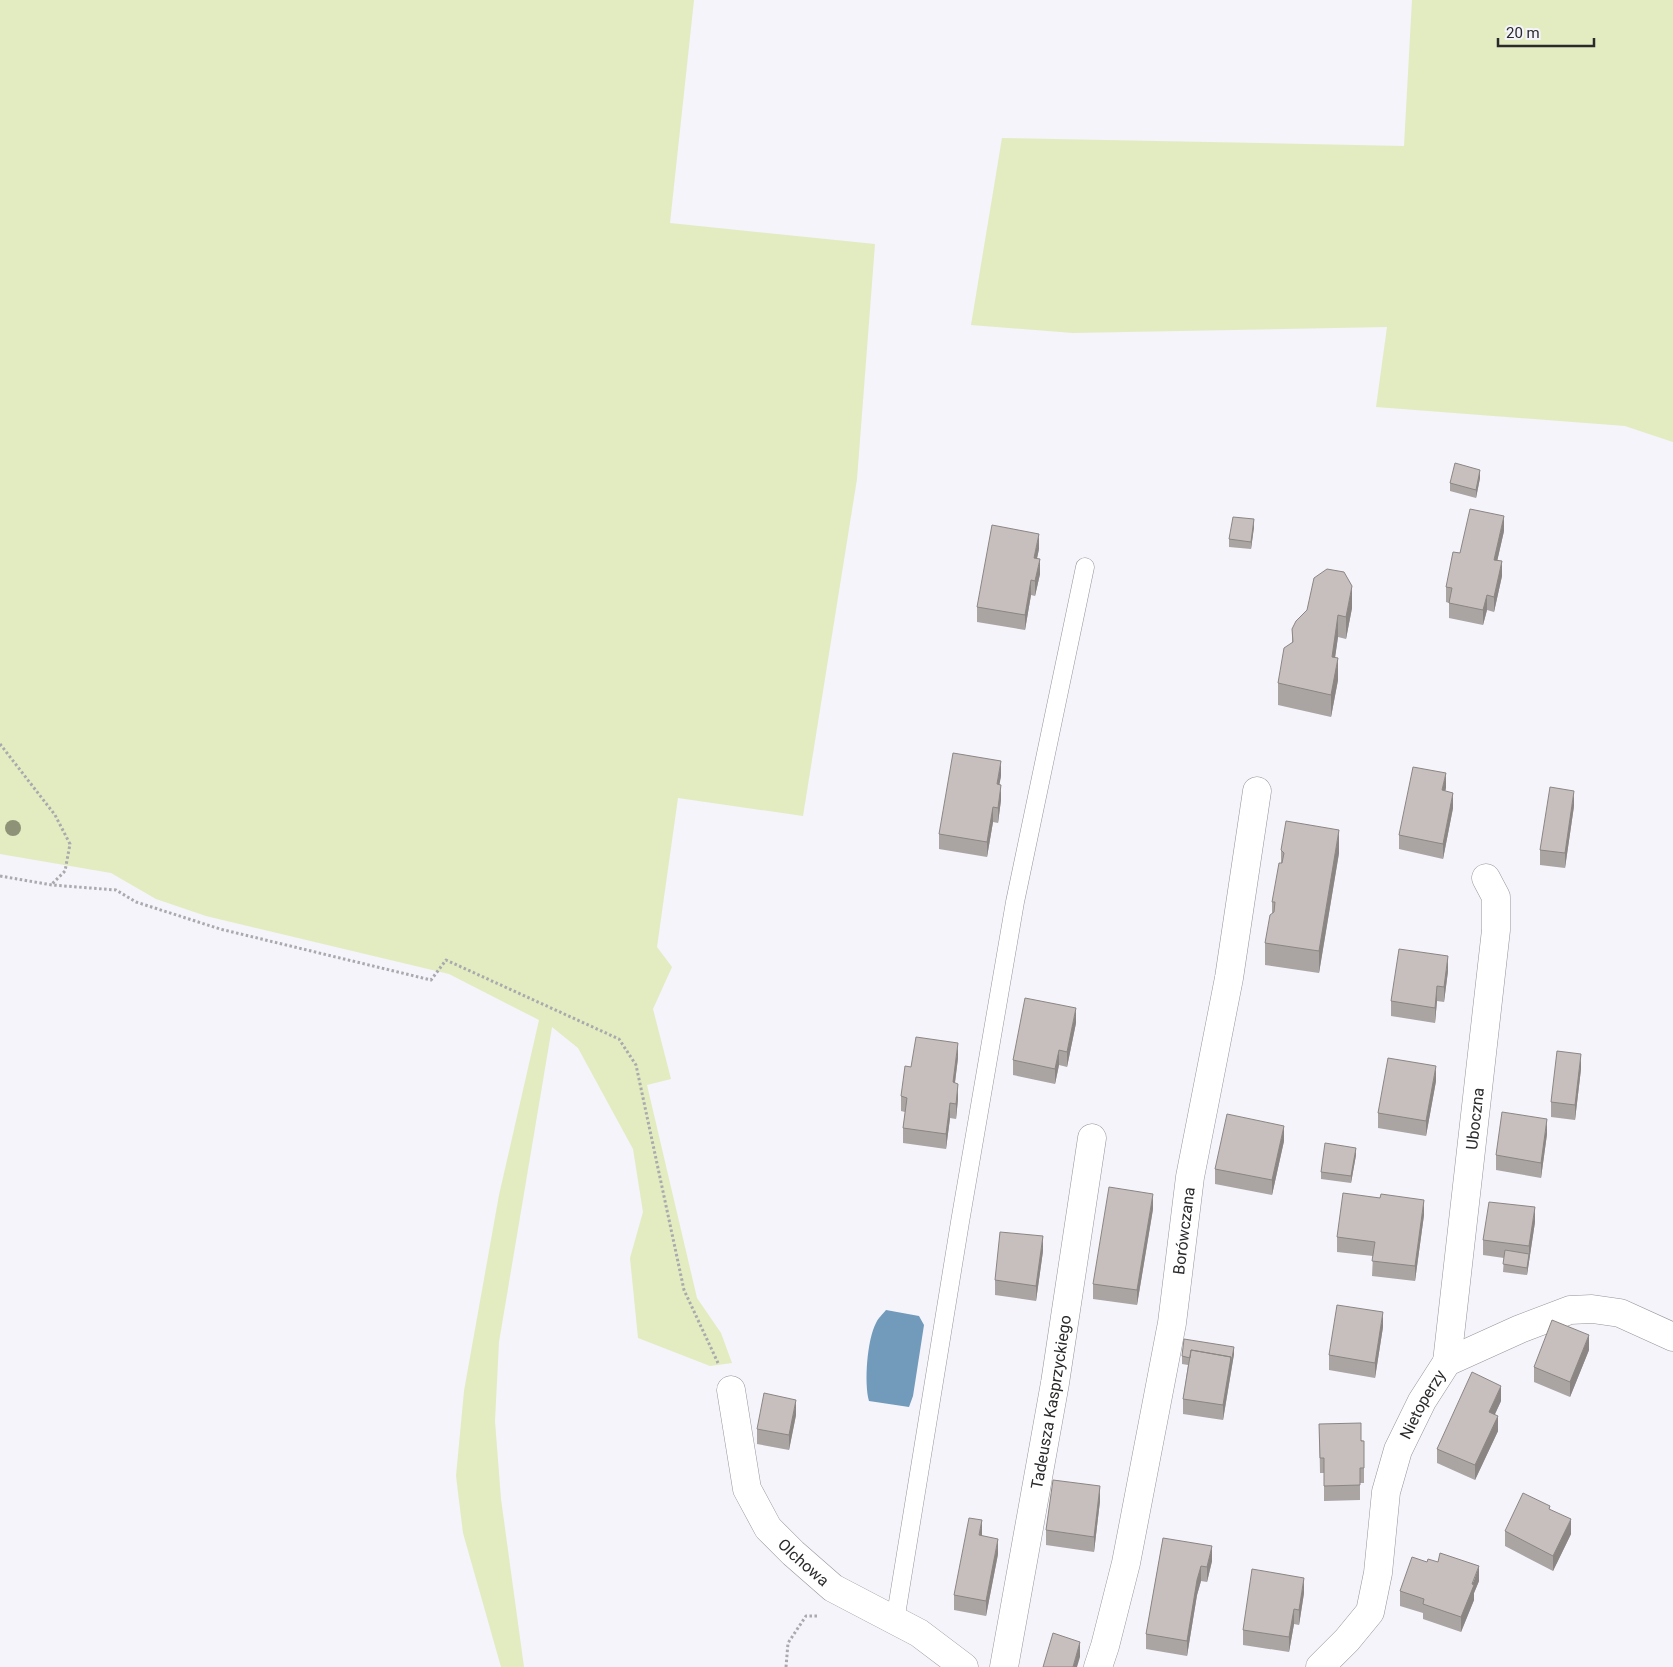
<svg xmlns="http://www.w3.org/2000/svg" width="1673" height="1667" font-family="Roboto,sans-serif">
  <style>
    .green { fill: #e2ecc0 }
    .water { fill: #729abb }
    .lines { fill: none; stroke-linecap: round; stroke-linejoin: round }
    .service-casing { stroke: #95959a; stroke-width: 19 }
    .minor-casing { stroke: #95959a; stroke-width: 29 }
    .path { stroke: #a9a9ae; stroke-width: 3; stroke-dasharray: 2.5 2.5; stroke-linecap: butt }
    .service { stroke: #fff; stroke-width: 18 }
    .minor { stroke: #fff; stroke-width: 28 }
    .tree { fill: #8e9378 }
    .wall { fill: #aaa4a3 }
    .shaded-wall { fill: #8b8684 }
    .building { fill: #c6bfbd; stroke: #8b8684 }
    .labels { text-anchor: middle; dominant-baseline: central; stroke-width: 4; stroke-linejoin: round; paint-order: stroke }
    .street-label { font-size: 16px; fill: #2a2a2c; stroke: #f4f4fa }
  </style>
  <rect width="100%" height="100%" fill="#f4f4fa"/>
  <path class="green" d="M0,0H694L670,223L875,244L857,479L803,816L678,798L657,947L672,967L653,1009L671,1079L647,1085L697,1298L721,1333L732,1363L710,1366L638,1338L630,1258L643,1212L633,1149L578,1048L552,1027L499,1342L495,1421L501,1499L524,1667H501L463,1533L456,1476L464,1391L499,1195L539,1020L449,974L206,916L156,899L111,873L0,854Z
    M1412,0H1673V442L1625,426L1376,407L1387,327L1073,333L971,325L1002,138L1404,146Z"/>
  <path class="water" d="M886,1310L919,1316L924,1325L913,1396L909,1407L869,1401C864,1383 867,1340 876,1323C878,1318 883,1314 886,1310Z"/>
  <g class="lines">
    <defs>
      <path id="service" d="M895,1621L960,1222L1015,902L1085,567"/>
      <g id="minor">
        <path id="s1" d="M1447,1362L1496,930V897L1486,878"/>
        <path id="s2" d="M731,1390L747,1489L768,1528L793,1553L833,1588L919,1633L964,1667"/>
        <path id="s3" d="M1004,1667L1055,1383L1092,1138"/>
        <path id="s4" d="M1098,1667L1105,1646L1126,1563L1172,1323L1190,1177L1229,978L1257,791"/>
        <path id="s5" d="M1320,1667L1347,1640L1370,1612L1378,1573L1386,1492L1398,1450L1422,1401L1447,1362L1520,1329L1570,1310L1592,1309L1620,1313L1673,1337"/>
      </g>
    </defs>
    <use href="#service" class="service-casing"/>
    <use href="#minor" class="minor-casing"/>
    <path class="path" d="M0,744L55,815L70,844L65,871L52,884
      M0,876L52,885L116,890L136,902L220,929L431,980L446,960L619,1039L636,1065L684,1290L718,1363
      M786,1667L788,1643L806,1616H818"/>
    <use href="#service" class="service"/>
    <use href="#minor" class="minor"/>
  </g>
  <circle class="tree" cx="13" cy="828" r="8"/>
  <path class="wall" d="M1480,478L1476,498L1450,491V483Z
    M1254,527L1251,549L1229,547V539Z
    M1504,531L1497,561L1502,576L1494,612L1487,610L1483,625L1449,618V603L1446,602V587L1460,553Z
    M1039,549L1037,558L1040,574L1035,596L1031,595L1025,630L977,622V607Z
    M1352,608L1346,639L1338,637L1335,657L1338,680L1331,717L1278,705V683L1292,642V629L1307,610Z
    M1001,776L999,784L1001,800L998,823L993,822L987,857L939,849V834Z
    M1446,788L1445,791L1453,808L1443,859L1399,849V835Z
    M1574,806L1565,868L1540,865V850Z
    M1281,850L1339,853L1319,973L1265,965V943L1272,913V902L1281,863Z
    M1448,971L1444,1002L1437,1001L1435,1023L1391,1016V1001Z
    M1076,1023L1067,1067L1059,1065L1055,1084L1013,1075V1060Z
    M958,1058L955,1083L958,1099L956,1119L950,1118L946,1149L903,1143V1128L905,1112L901,1111V1096L911,1067Z
    M1581,1069L1575,1120L1551,1117V1102Z
    M1436,1081L1426,1136L1378,1128V1113Z
    M1547,1134L1541,1178L1496,1170V1155Z
    M1284,1141L1272,1195L1215,1184V1169Z
    M1356,1155L1351,1183L1321,1179V1172Z
    M1153,1209L1137,1305L1093,1299V1284Z
    M1424,1215L1415,1281L1372,1276L1373,1256L1337,1252V1237Z
    M1535,1222L1527,1275L1503,1272L1504,1258L1483,1255V1240Z
    M1043,1251L1036,1301L995,1295V1280Z
    M1383,1327L1375,1378L1329,1370V1355Z
    M1589,1350L1570,1397L1534,1382V1367Z
    M1234,1354L1223,1420L1183,1414V1399L1188,1365L1182,1364V1356Z
    M1501,1401L1495,1414L1498,1431L1475,1480L1437,1463V1449Z
    M796,1415L789,1450L757,1444V1429Z
    M1319,1424L1364,1441V1483H1360V1500L1324,1501V1473H1320Z
    M1100,1501L1094,1552L1046,1545V1530Z
    M1505,1531L1571,1534L1553,1571L1505,1546Z
    M1163,1538L1212,1561L1207,1582L1201,1581L1197,1595L1187,1656L1146,1649V1634Z
    M998,1554L986,1616L954,1610V1595Z
    M1479,1581L1474,1593V1600L1461,1632L1423,1619V1613L1400,1606V1591Z
    M1304,1593L1299,1625L1294,1624L1289,1652L1243,1645V1630Z"/>
  <path class="shaded-wall" d="M1480,470V478L1476,498V490Z
    M1504,516V531L1494,575V560Z
    M1254,519V527L1251,549V542Z
    M1039,534V549L1034,572V558Z
    M1040,559V574L1035,596V581Z
    M1502,561V576L1494,612V597Z
    M1031,580V595L1025,630V615Z
    M1352,586V608L1346,639V617Z
    M1487,595V610L1483,625V610Z
    M1338,615V637L1332,679V657Z
    M1338,658V680L1331,717V695Z
    M1001,761V776L997,799V784Z
    M1446,773V788L1442,805V790Z
    M1001,785V800L998,823V808Z
    M1574,791V806L1565,868V853Z
    M1453,793V808L1443,859V844Z
    M993,807V822L987,857V842Z
    M1339,830V853L1319,973V951Z
    M1448,956V971L1444,1002V987Z
    M1437,986V1001L1435,1023V1008Z
    M1076,1008V1023L1067,1067V1052Z
    M958,1043V1058L953,1097V1082Z
    M1059,1050V1065L1055,1084V1069Z
    M1581,1054V1069L1575,1120V1105Z
    M1436,1066V1081L1426,1136V1121Z
    M958,1084V1099L956,1119V1104Z
    M950,1103V1118L946,1149V1134Z
    M1547,1119V1134L1541,1178V1163Z
    M1284,1126V1141L1272,1195V1180Z
    M1356,1148V1155L1351,1183V1176Z
    M1153,1194V1209L1137,1305V1290Z
    M1424,1200V1215L1415,1281V1266Z
    M1535,1207V1222L1527,1275V1268L1529,1254V1246Z
    M1043,1236V1251L1036,1301V1286Z
    M1383,1312V1327L1375,1378V1363Z
    M1589,1335V1350L1570,1397V1382Z
    M1234,1347V1354L1223,1420V1405L1231,1357Z
    M1501,1386V1401L1489,1427V1412Z
    M796,1400V1415L789,1450V1435Z
    M1498,1416V1431L1475,1480V1465Z
    M1100,1486V1501L1094,1552V1537Z
    M1571,1519V1534L1553,1571V1556Z
    M982,1520V1535L979,1550V1535Z
    M998,1539V1554L986,1616V1601Z
    M1212,1546V1561L1207,1582V1567Z
    M1201,1566V1581L1197,1595L1187,1656V1641L1197,1580Z
    M1479,1566V1581L1474,1593V1600L1461,1632V1617Z
    M1304,1578V1593L1299,1625V1610Z
    M1294,1609V1624L1289,1652V1637Z
    M1080,1642V1657L1077,1667H1073Z"/>
  <path class="building" d="M1455,463L1480,470L1476,490L1450,483Z
    M1470,509L1504,516L1494,560L1502,561L1494,597L1487,595L1483,610L1449,603L1452,588L1446,587L1453,552L1460,553Z
    M1233,517L1254,519L1251,542L1229,539Z
    M992,525L1039,534L1034,558L1040,559L1035,581L1031,580L1025,615L977,607Z
    M1327,569L1344,572L1352,586L1346,617L1338,615L1332,657L1338,658L1331,695L1278,683L1284,648L1293,642L1292,629L1296,621L1307,610L1314,578Z
    M953,753L1001,761L997,784L1001,785L998,808L993,807L987,842L939,834Z
    M1413,767L1446,773L1442,790L1453,793L1443,844L1399,835Z
    M1550,787L1574,791L1565,853L1540,850Z
    M1286,821L1339,830L1319,951L1265,943L1270,915L1274,912L1275,902H1272L1279,863H1282L1284,853L1281,850Z
    M1399,949L1448,956L1444,987L1437,986L1435,1008L1391,1001Z
    M1025,998L1076,1008L1067,1052L1059,1050L1055,1069L1013,1060Z
    M916,1037L958,1043L953,1082L958,1084L956,1104L950,1103L946,1134L903,1128L907,1098L901,1096L905,1066L911,1067Z
    M1557,1051L1581,1054L1575,1105L1551,1102Z
    M1388,1058L1436,1066L1426,1121L1378,1113Z
    M1502,1112L1547,1119L1541,1163L1496,1155Z
    M1227,1114L1284,1126L1272,1180L1215,1169Z
    M1325,1143L1356,1148L1351,1176L1321,1172Z
    M1109,1187L1153,1194L1137,1290L1093,1284Z
    M1343,1193L1380,1198L1381,1194L1424,1200L1415,1266L1372,1261L1375,1242L1337,1237Z
    M1489,1202L1535,1207L1529,1246L1483,1240Z
    M1000,1232L1043,1236L1036,1286L995,1280Z
    M1505,1250L1529,1254L1527,1268L1503,1264Z
    M1337,1305L1383,1312L1375,1363L1329,1355Z
    M1552,1320L1589,1335L1570,1382L1534,1367Z
    M1184,1339L1234,1347L1231,1364V1357L1191,1350L1190,1358L1182,1356Z
    M1191,1350L1231,1357L1223,1405L1183,1399Z
    M1472,1372L1501,1386L1489,1412L1498,1416L1475,1465L1437,1449Z
    M764,1393L796,1400L789,1435L757,1429Z
    M1361,1423V1441H1364V1468H1360V1485L1324,1486V1458H1320L1319,1424Z
    M1053,1480L1100,1486L1094,1537L1046,1530Z
    M1523,1493L1550,1506L1549,1509L1571,1519L1553,1556L1505,1531Z
    M969,1518L982,1520L979,1535L998,1539L986,1601L954,1595Z
    M1163,1538L1212,1546L1207,1567L1201,1566L1197,1580L1187,1641L1146,1634Z
    M1440,1553L1479,1566L1472,1584L1474,1585L1461,1617L1423,1604L1424,1599L1400,1591L1412,1557L1427,1562L1428,1559L1438,1562Z
    M1252,1569L1304,1578L1299,1610L1294,1609L1289,1637L1243,1630Z
    M1053,1633L1080,1642L1073,1667H1043Z"/>
  <g class="labels">
    <g class="street-label">
      <text stroke="none"><textPath href="#s1" startOffset="245">Uboczna</textPath></text>
      <text stroke="none"><textPath href="#s4" startOffset="445">Borówczana</textPath></text>
      <text stroke="none"><textPath href="#s3" startOffset="269">Tadeusza Kasprzyckiego</textPath></text>
      <text stroke="none"><textPath href="#s5" startOffset="291">Nietoperzy</textPath></text>
      <text stroke="none"><textPath href="#s2" startOffset="194">Olchowa</textPath></text>
    </g>
  </g>
  <path d="M1498 38v8h96v-8" fill="none" stroke="#2a2a2c" stroke-width="2.5"/>
  <text x="1506" y="38" font-size="15" fill="#2a2a2c" stroke="#f4f4fa" stroke-width="4" paint-order="stroke">20 m</text>
</svg>
